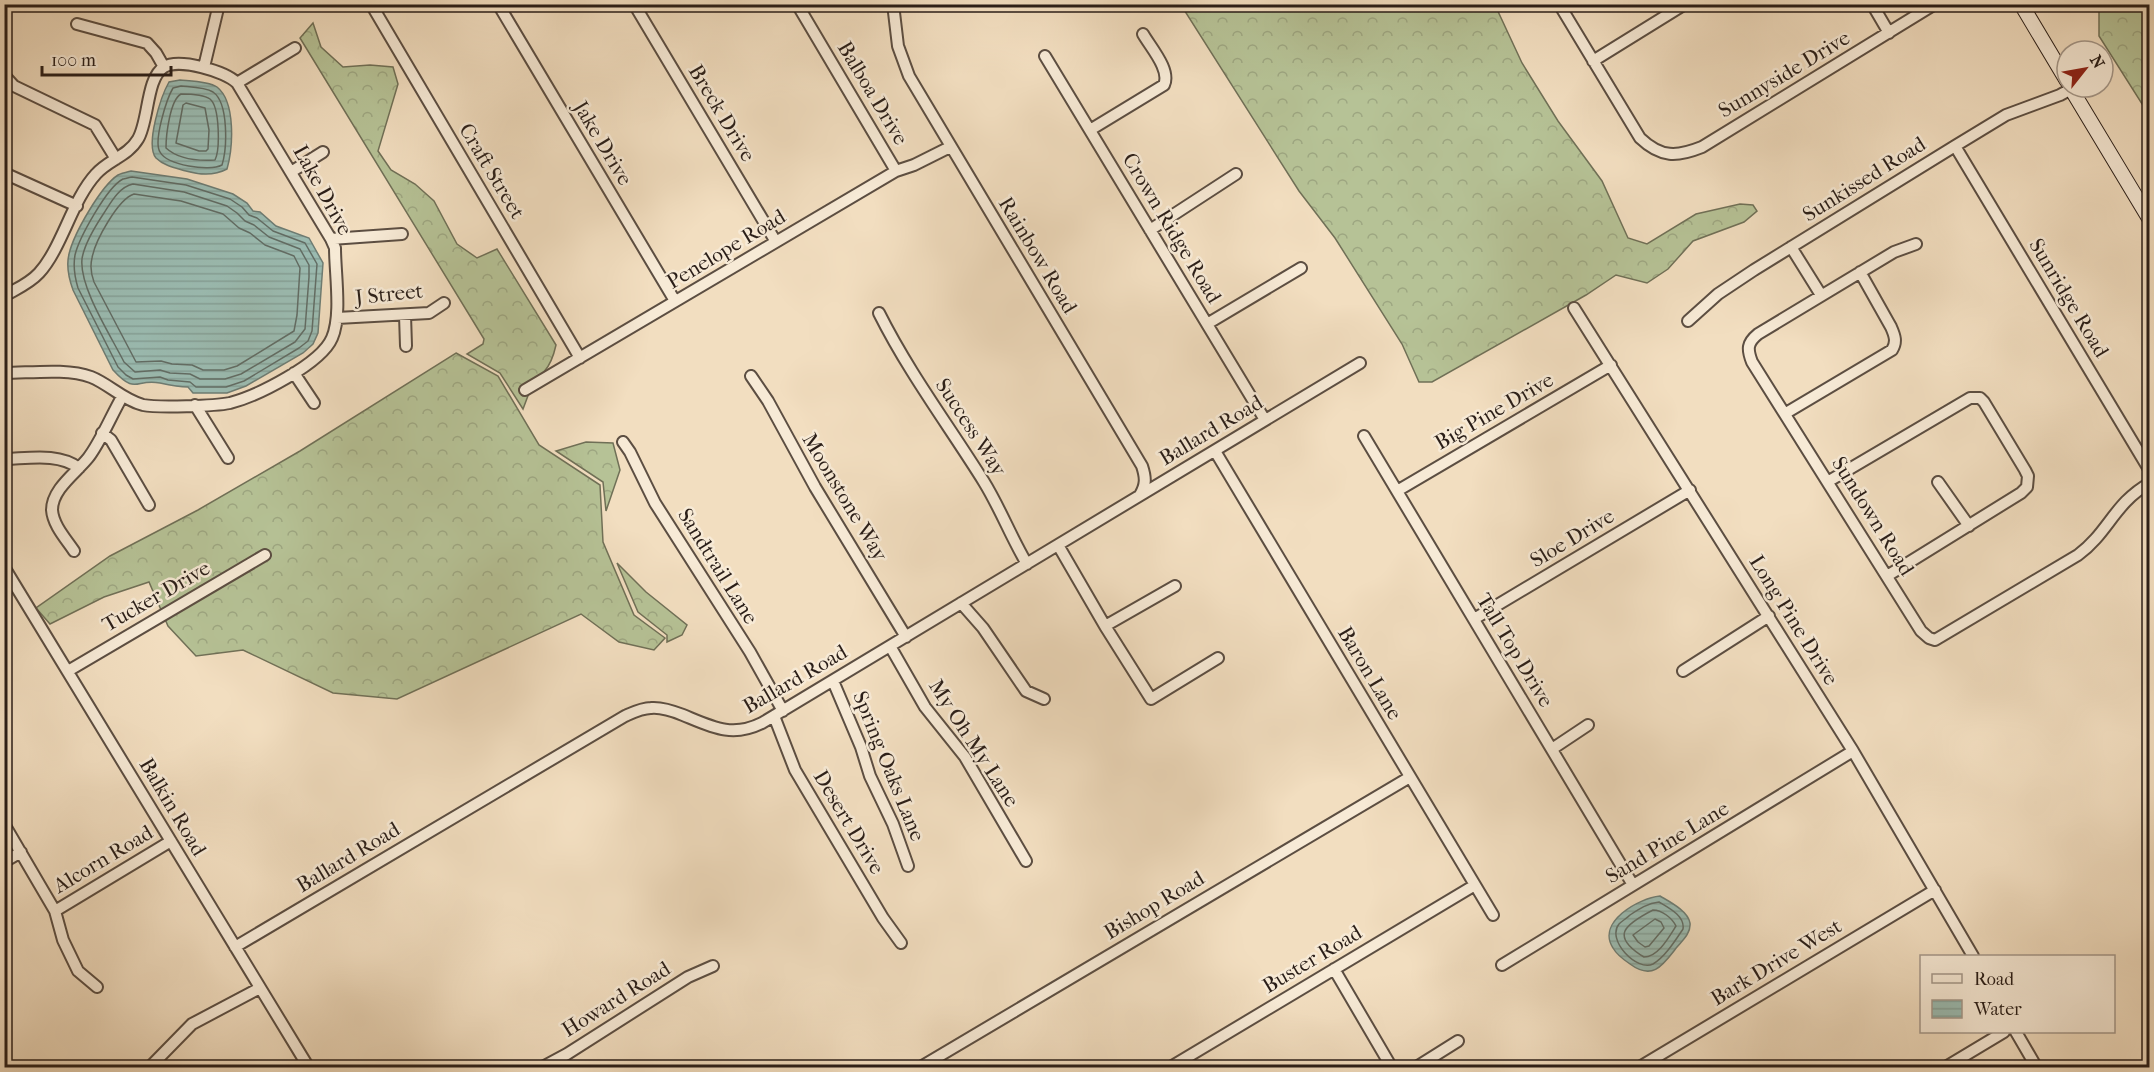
<svg xmlns="http://www.w3.org/2000/svg" width="2154" height="1072" font-family="'IM FELL French Canon',serif">
  <style>
    .forest { fill: url(#forest-crowns); stroke: #707057; stroke-width: 1.5 }
    .water { fill: url(#water-rules); stroke: #6e7d74; stroke-width: 1.5 }
    .lines { fill: none; stroke-linecap: round; stroke-linejoin: round }
    .shore { stroke: #626d65; stroke-width: 1.5 }
    .street-casing { stroke: #5c4e42; stroke-width: 14 }
    .secondary-casing { stroke: #2a1e18; stroke-width: 16 }
    .street { stroke: #f7ead6; stroke-width: 10 }
    .secondary { stroke: #f7ead6; stroke-width: 14 }
    .labels { text-anchor: middle; dominant-baseline: central; stroke-width: 5; stroke-linejoin: round; paint-order: stroke }
    .street-label { font-size: 21px; fill: #2a1e18; stroke: #f7ead6 }
  </style>
  <defs>
    <pattern id="forest-crowns" width="20" height="18" patternUnits="userSpaceOnUse" patternTransform="scale(1.5)"><rect width="20" height="18" fill="#b6c296"/><path d="M2 6a3 3 0 1 1 6 0M12 15a3 3 0 1 1 6 0" fill="none" stroke="#9da681"/></pattern>
    <pattern id="water-rules" width="6" height="5" patternUnits="userSpaceOnUse" patternTransform="scale(1.5)"><rect width="6" height="5" fill="#9bbcb2"/><path d="M0 2.5h6" fill="none" stroke="#86a198"/></pattern>
  </defs>
  <rect width="100%" height="100%" fill="#f2dec0"/>
  <filter id="stains"><feTurbulence type="fractalNoise" baseFrequency=".00333" numOctaves="4"/><feColorMatrix values="0 0 0 0 .2 0 0 0 0 .09 0 0 0 0 .02 0 0 0 .5 -.17"/></filter>
  <radialGradient id="worn" r=".72"><stop offset=".6" stop-color="#630" stop-opacity="0"/><stop offset="1" stop-color="#630" stop-opacity=".3"/></radialGradient>
  <path class="forest" d="M1181,5H1495L1522,63L1558,121L1602,181L1628,238L1647,244L1696,214L1740,204L1753,205L1757,211L1744,222L1693,241L1668,269L1647,283L1616,275L1586,295L1432,382H1419L1402,344L1335,238L1299,191Z
    M2099,5H2149V115L2099,36Z
    M313,23L321,47L343,67L370,65L393,67L398,84L378,151L391,170L415,184L434,201L457,244L477,258L497,249L556,345C550,372 541,376 519,389L523,396L529,393L523,409L500,373L467,354L483,344L484,339L300,38Z
    M456,353L498,376L539,445L600,485L603,542L634,615L665,638L654,650L619,642L581,614L397,699L333,693L243,650L196,656L168,626L149,582L104,597L50,624L36,608L110,556L198,510L300,451Z
    M586,442L613,443L620,470L606,511L603,482L556,451Z
    M617,563L646,592L687,625L682,635L667,642V635L638,612Z"/>
  <path class="water" d="M180,80C191,81 208,81 217,87C236,102 233,148 227,169C214,176 200,175 186,171C176,168 164,166 156,158C145,145 161,96 169,82Z
    M131,171L187,179L233,194L247,203L253,211L260,212L276,226L309,238L323,263L318,333L313,344L303,353L246,386L227,393H193L188,387C178,387 169,385 160,383C135,378 137,396 113,370L73,290C69,279 66,266 69,254C74,233 101,186 118,175C122,173 127,172 131,171Z
    M1660,896C1670,902 1688,911 1690,923C1691,933 1683,940 1677,947C1663,965 1653,981 1630,964C1624,960 1617,955 1613,948C1596,922 1639,898 1660,896Z"/>
  <g class="lines">
    <path class="shore" d="M181,86C191,87 205,87 213,92C229,103 227,149 222,165C209,172 167,165 160,152C153,141 167,98 173,88Z
      M181,94C189,94 203,94 210,99C220,107 220,150 215,160C199,161 178,159 166,148C166,135 170,100 181,94Z
      M186,103L205,108L209,130L208,149L206,151H199L176,143L183,105Z
      M132,177L186,185L230,199L242,207L249,215L257,218L273,231L305,243L317,264L312,331L308,341L299,348L244,381L226,387H196L190,382L168,380L160,377L133,379L126,375L118,367L78,288C75,278 73,266 75,255C79,238 107,187 123,179C124,179 131,177 132,177Z
      M133,184L184,192L227,206L237,213L245,221L254,225L269,237L300,249L309,265V277L305,329L295,342L241,374L225,379H200L190,374L170,373L160,370L135,372L124,362C111,336 79,287 82,259C84,245 96,225 104,213C111,202 119,187 133,184Z
      M134,194L181,201L223,214L239,228L250,233L265,245L294,256L300,268L297,315L294,331L237,366L224,370H203L192,365L172,364L161,361L136,362L94,282C91,274 90,266 92,258C95,241 118,199 134,194Z
      M1659,902C1669,908 1685,916 1683,929C1675,941 1665,957 1653,964C1637,972 1606,940 1619,924C1622,921 1627,918 1630,915C1639,909 1648,903 1659,902Z
      M1653,910C1662,910 1672,918 1676,926C1669,937 1658,957 1644,957C1610,936 1624,925 1653,910Z
      M1655,919L1661,922L1664,928L1649,946L1645,947L1638,942L1633,935Z"/>
    <defs>
      <path id="street" d="M371,4L580,358
        M498,4L675,301
        M634,4L776,242
        M797,4L896,171
        M893,4L898,46L909,76L1142,466C1146,478 1146,485 1140,495
        M1559,4L1640,138C1661,158 1677,157 1702,147L1935,4
        M1872,4L1889,33
        M77,24L147,43L156,53L164,67
        M1045,56L1265,420
        M1593,61L1685,4
        M204,67L219,4
        M4,75L14,86L95,125L116,159
        M237,83L295,48
        M1090,130L1164,85C1171,70 1151,48 1143,34
        M1955,146L2150,471
        M291,172L323,152
        M4,173L77,206
        M1150,230L1236,174
        M331,239L402,234
        M1916,244L1894,252L1758,334C1747,343 1747,349 1752,362L1921,631L1929,638L1935,640L2078,555C2109,532 2114,503 2150,483
        M1791,247L1821,295
        M4,296C16,289 29,284 39,273C62,248 72,200 96,174C108,160 128,156 138,139C149,121 146,78 164,67C179,58 225,71 237,83L331,239L335,248C335,274 342,315 332,338C321,364 257,396 230,403C215,406 158,408 143,405C123,400 109,384 91,377C67,368 30,373 4,373
        M1574,308L1853,751L1973,956
        M879,313C909,373 949,426 984,482C1000,508 1011,537 1027,564
        M405,315L406,346
        M337,318L429,313L444,303
        M1688,321L1718,294L1754,270L1955,146L2006,115L2060,95L2071,89
        M1207,324L1301,268
        M294,373L314,403
        M751,376L768,401L815,487L906,637
        M525,390L896,171L914,165L950,147
        M195,405L228,458
        M1786,413L1892,350C1897,342 1895,336 1891,327L1860,272
        M102,433L111,440L149,505
        M1364,436L1633,885
        M623,442L630,452L655,503L750,652L783,711
        M1215,451L1493,915
        M7,459C31,458 59,453 79,468
        M1829,481L1970,398H1980L1984,402L2025,470L2028,476L2027,487L2021,493L1887,576
        M1938,482L1969,526
        M1397,491L1611,365
        M1058,545L1105,626L1151,699L1218,658
        M74,551C66,539 53,525 52,510C52,489 76,473 88,458C100,443 112,414 122,397
        M4,567L309,1068
        M961,603L983,628L1026,691L1044,699
        M1474,619L1690,490
        M1105,626L1175,586
        M890,646L925,707L965,757L1026,861
        M68,671L265,555
        M1683,671L1769,616
        M833,681L861,747L870,776L893,824L908,866
        M774,716L795,770L883,918L901,943
        M1552,749L1588,725
        M4,824L55,911L63,940L78,971L97,987
        M4,862L21,852
        M55,911L171,841
        M235,947L625,716C634,712 642,708 651,708C662,707 673,711 683,715C712,727 732,738 762,723L1360,363
        M1502,965L1853,751
        M1334,969L1392,1068
        M2016,1032L2037,1068
        M149,1068L192,1024L260,988
        M541,1068L567,1054L688,977L713,966
        M919,1068L1410,777
        M1169,1068L1475,885
        M1415,1068L1458,1041
        M1638,1068L1935,890
        M1944,1068L2004,1032"/>
      <path id="secondary" d="M2021,4L2067,81
        M2070,87L2150,220"/>
    </defs>
    <use href="#street" class="street-casing"/>
    <use href="#secondary" class="secondary-casing"/>
    <use href="#street" class="street"/>
    <use href="#secondary" class="secondary"/>
  </g>
  <g class="labels">
    <g class="street-label">
      <text transform="translate(1784 74) rotate(-31)">Sunnyside Drive</text>
      <text transform="translate(873 93) rotate(59)">Balboa Drive</text>
      <text transform="translate(722 113) rotate(59)">Breck Drive</text>
      <text transform="translate(603 143) rotate(59)">Jake Drive</text>
      <text transform="translate(492 171) rotate(59)">Craft Street</text>
      <text transform="translate(1864 179) rotate(-32)">Sunkissed Road</text>
      <text transform="translate(323 190) rotate(61)">Lake Drive</text>
      <text transform="translate(1172 228) rotate(59)">Crown Ridge Road</text>
      <text transform="translate(726 249) rotate(-31)">Penelope Road</text>
      <text transform="translate(1038 255) rotate(59)">Rainbow Road</text>
      <text transform="translate(389 294) rotate(-6)">J Street</text>
      <text transform="translate(2069 298) rotate(59)">Sunridge Road</text>
      <text transform="translate(1494 411) rotate(-30)">Big Pine Drive</text>
      <text transform="translate(971 427) rotate(57)">Success Way</text>
      <text transform="translate(1211 430) rotate(-31)">Ballard Road</text>
      <text transform="translate(845 497) rotate(59)">Moonstone Way</text>
      <text transform="translate(1873 516) rotate(58)">Sundown Road</text>
      <text transform="translate(1572 538) rotate(-31)">Sloe Drive</text>
      <text transform="translate(718 566) rotate(58)">Sandtrail Lane</text>
      <text transform="translate(156 596) rotate(-30)">Tucker Drive</text>
      <text transform="translate(1794 620) rotate(58)">Long Pine Drive</text>
      <text transform="translate(1515 650) rotate(59)">Tall Top Drive</text>
      <text transform="translate(1370 673) rotate(59)">Baron Lane</text>
      <text transform="translate(795 679) rotate(-30)">Ballard Road</text>
      <text transform="translate(974 743) rotate(57)">My Oh My Lane</text>
      <text transform="translate(889 766) rotate(68)">Spring Oaks Lane</text>
      <text transform="translate(173 807) rotate(59)">Balkin Road</text>
      <text transform="translate(849 822) rotate(59)">Desert Drive</text>
      <text transform="translate(1667 842) rotate(-31)">Sand Pine Lane</text>
      <text transform="translate(348 857) rotate(-31)">Ballard Road</text>
      <text transform="translate(103 859) rotate(-31)">Alcorn Road</text>
      <text transform="translate(1154 905) rotate(-31)">Bishop Road</text>
      <text transform="translate(1312 959) rotate(-31)">Buster Road</text>
      <text transform="translate(1776 962) rotate(-31)">Bark Drive West</text>
      <text transform="translate(616 999) rotate(-32)">Howard Road</text>
    </g>
  </g>
  <rect width="2154" height="1072" fill="none" stroke="#f2dec0" stroke-width="24"/>
  <rect x="6" y="6" width="2142" height="1060" fill="none" stroke="#2a1e18" stroke-width="3"/>
  <rect x="12" y="12" width="2130" height="1048" fill="none" stroke="#2a1e18" stroke-width="1.5"/>
  <rect x="1920" y="955" width="195" height="78" fill="#f7ead6" stroke="#a5988a" stroke-width="1.5"/>
  <rect x="1932" y="974" width="30" height="9" fill="#f7ead6" stroke="#a5988a" stroke-width="1.5"/>
  <text x="1974" y="985" font-size="18" fill="#2a1e18">Road</text>
  <rect x="1932" y="1000" width="30" height="18" fill="url(#water-rules)" stroke="#a5988a" stroke-width="1.5"/>
  <text x="1974" y="1015" font-size="18" fill="#2a1e18">Water</text>
  <g transform="translate(2085 69) rotate(59)"><circle r="28" fill="#f7ead6" stroke="#a5988a" stroke-width="1.5"/>
  <path d="M0-4.5L10 22L0 15L-10 22Z" fill="#8f2418"/>
  <text y="-9" font-size="16" font-weight="bold" text-anchor="middle" fill="#2a1e18">N</text>
  </g>
  <path d="M42 66v9h129v-9" fill="none" stroke="#2a1e18" stroke-width="3"/>
  <text x="51" y="66" font-size="18" fill="#2a1e18" stroke="#f7ead6" stroke-width="4.5" paint-order="stroke">100 m</text>
  <rect width="100%" height="100%" filter="url(#stains)"/>
  <rect width="100%" height="100%" fill="url(#worn)"/>
</svg>
